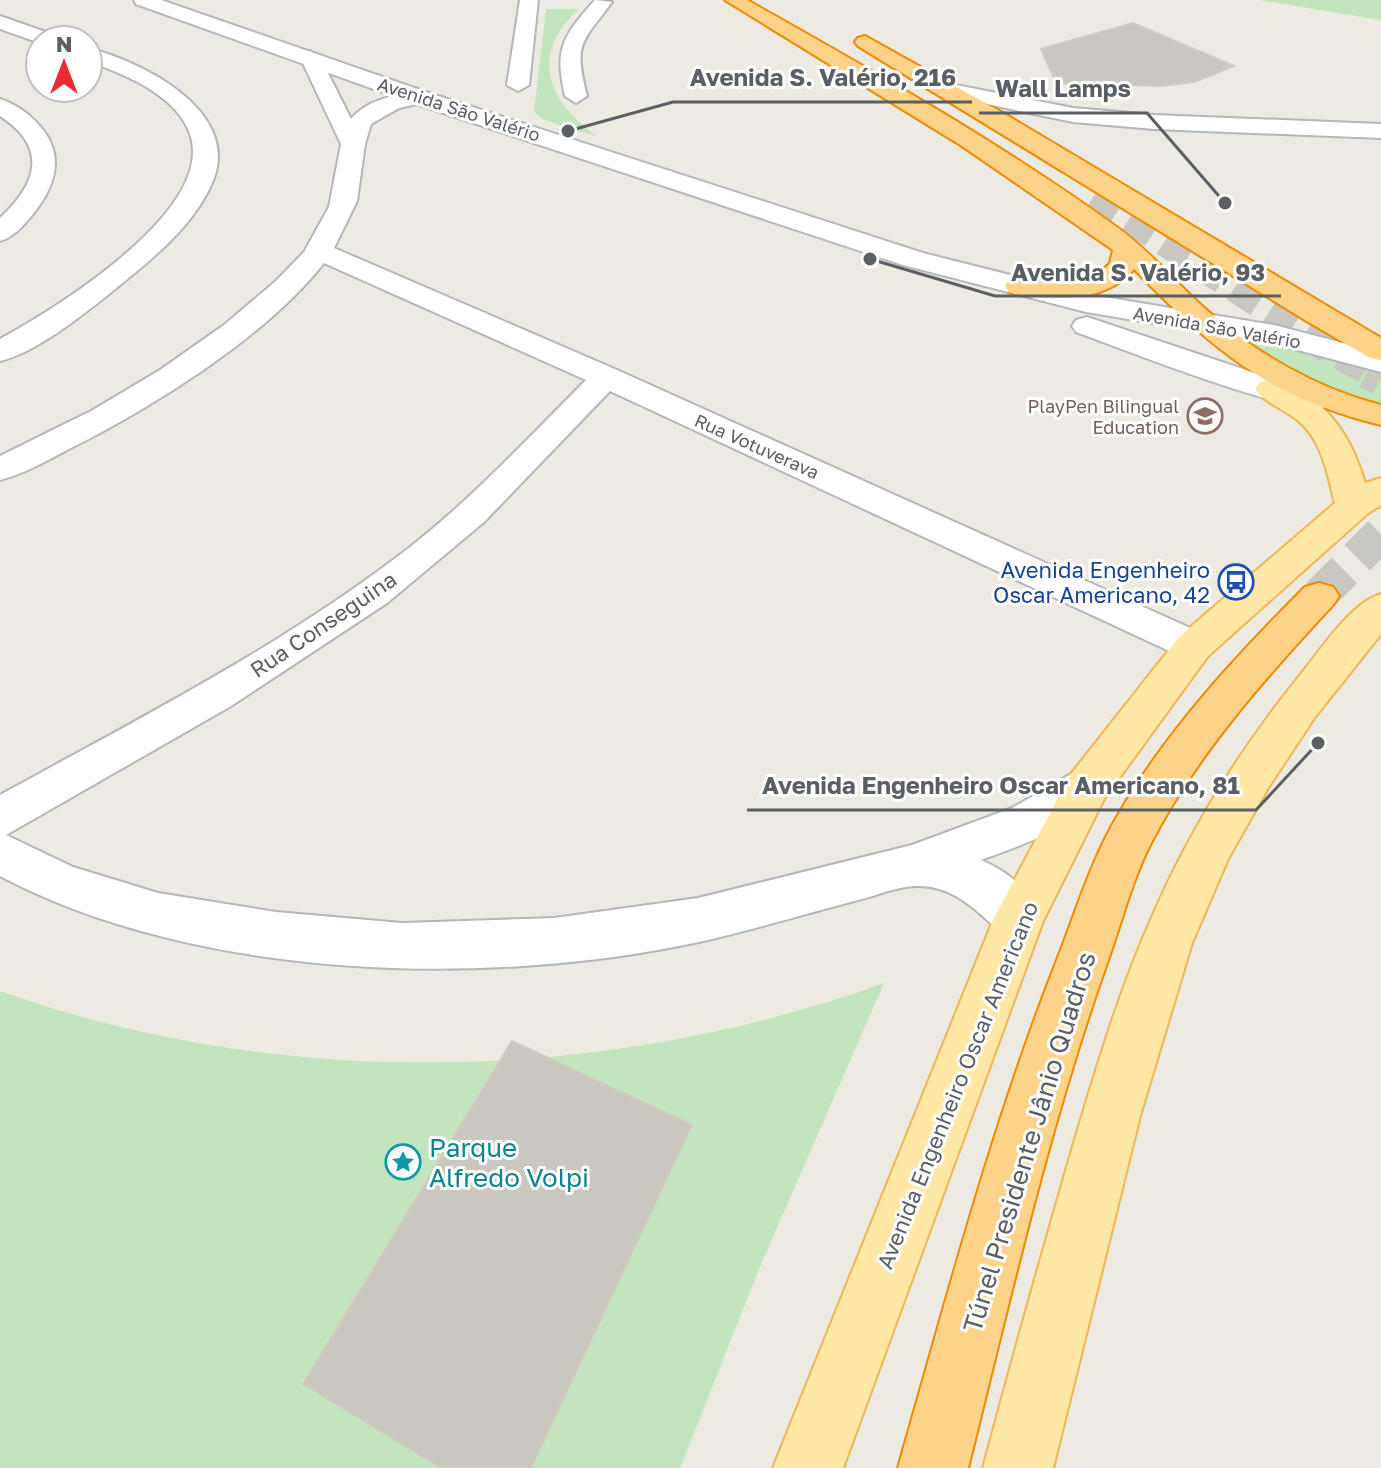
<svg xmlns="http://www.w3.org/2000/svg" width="1381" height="1468" font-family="'Golos Text',sans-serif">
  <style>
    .green { fill: #c2e5be }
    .building { fill: #cac7c1; stroke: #d2cbc0; stroke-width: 2 }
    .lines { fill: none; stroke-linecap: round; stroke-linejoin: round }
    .highway-tunnel-far1 { stroke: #c8c7c2; stroke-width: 28; stroke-dasharray: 28 14; stroke-linecap: butt }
    .highway-tunnel { stroke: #c8c7c2; stroke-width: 36; stroke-dasharray: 36 18; stroke-linecap: butt }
    .street-casing { stroke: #b3b6ba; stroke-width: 4 }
    .secondary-casing { stroke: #b4b8bd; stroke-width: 4 }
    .primary-casing { stroke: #f2b556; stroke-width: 4 }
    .highway-casing { stroke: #ef8a00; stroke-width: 4 }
    .street { fill: #fff; fill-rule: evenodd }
    .secondary { fill: #fff; fill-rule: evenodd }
    .primary { fill: #ffe7a5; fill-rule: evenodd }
    .highway { fill: #fdd389; fill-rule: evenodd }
    .labels { text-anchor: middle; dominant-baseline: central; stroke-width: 6; stroke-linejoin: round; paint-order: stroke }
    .far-street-label { font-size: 18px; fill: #5a5f63; stroke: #fff }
    .far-education-label { font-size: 18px; fill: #785e54; stroke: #fff; text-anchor: end }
    .transit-label { font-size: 22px; fill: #164399; stroke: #fff; text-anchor: end }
    .street-label { font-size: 22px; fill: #5a5f63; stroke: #fff }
    .near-street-label { font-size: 26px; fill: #5a5f63; stroke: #fff }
    .near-culture-label { font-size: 26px; fill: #0d838f; stroke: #fff; text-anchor: start }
    .leader { fill: none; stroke: #5a5f63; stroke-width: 3 }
    .callout-dot { fill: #5a5f63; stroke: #fff; stroke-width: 3 }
    .callout-label { font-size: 24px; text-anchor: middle; font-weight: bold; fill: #5a5f63; stroke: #fff; stroke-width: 6; stroke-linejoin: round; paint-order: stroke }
  </style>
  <rect width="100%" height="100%" fill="#edeae2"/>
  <path class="green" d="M1261,0H1381V20L1277,3Z
    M546,9H579C528,55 548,102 598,137L542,119L534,112Z
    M1231,333L1327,354L1381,376V405C1333,395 1271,362 1231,333Z
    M884,983L762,1262L680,1468H0V991C280,1091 605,1084 884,983Z"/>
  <path class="building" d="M1133,23L1234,66L1194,82L1162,86L1056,83L1041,49Z
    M512,1041L692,1125L531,1468H441L303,1384Z"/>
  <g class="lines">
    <path class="highway-tunnel-far1" d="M1094,196L1328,349L1371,373"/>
    <path class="highway-tunnel" d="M1368,371L1381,378
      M1319,596L1381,534"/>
    <defs>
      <path id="street" d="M520,0H538L529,85L518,91L507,85Z
        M595,0L612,2C582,43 573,42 587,96L576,103L565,96C554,48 563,36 595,0Z
        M0,16L57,36L60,40H40V43L0,29Z
        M88,48C140,61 239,109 214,178C196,226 147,263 109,294C80,317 35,353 0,361V339C55,309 224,206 188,129C171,92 123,74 88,61Z
        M310,51L320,57L351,119C368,99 394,96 418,90L429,97L426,102L399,108L371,124L365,144L357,201L334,248L617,370L1208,636L1214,646L1208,656L1194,661L1180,656L610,391L484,522L387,603L231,706L6,835L73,867L158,893L276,912L402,923L554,918L698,898L912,845L1012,808L1071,774L1087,769L1103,774L1110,787C1092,822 1018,846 981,860C1009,872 1031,891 1044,918L1037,934C1032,935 1025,940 1020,940C995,941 970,884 916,886C897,886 876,896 858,900C805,914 752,930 699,942C486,988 196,980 0,876V795C140,718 284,645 410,547C474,497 529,437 586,380L324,263C266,337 151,408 67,450C46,461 24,474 0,480V456L93,410L160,370L224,325L276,281L304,252L329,207L341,144L300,57Z
        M951,84L1073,108L1154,115L1381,124V138L1154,129L1073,122L943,95L940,90Z
        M0,99C13,103 27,112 36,122C66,152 57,184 33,214C24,225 14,237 0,241V218C38,183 48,147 0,116Z"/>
      <path id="secondary" d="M134,0H161L426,92L923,253L1086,294L1274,325L1381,353V372L1271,343L1086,312L903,265L410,102L136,4Z
        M1087,317L1282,382L1325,393L1330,400L1325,407C1290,416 1121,348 1076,332L1072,326L1076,320Z"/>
      <path id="primary" d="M1271,379C1323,392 1351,435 1365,483L1381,478V505L1367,514L1208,656L1104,799L1043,921L843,1468H773L994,918L1071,774L1180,636L1335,503C1327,472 1322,439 1296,419C1283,409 1264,402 1255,389L1260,382Z
        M1381,594V634L1315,717L1268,788L1228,859L1192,943L1140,1116L1053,1468H983C1012,1360 1042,1253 1073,1146C1096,1069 1119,991 1152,917C1190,829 1241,748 1301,674C1320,650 1352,602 1381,594Z"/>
      <path id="highway" d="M725,0H747C873,71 1001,143 1118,228C1150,251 1174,281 1202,306C1253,352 1315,388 1381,405V425C1268,397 1213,350 1134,269C1107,303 1047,302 1009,292L1005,286L1009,280C1041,272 1085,293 1110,263L1113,250L962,146Z
        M865,36L1003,113L1381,338V360L1370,358L1305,320L858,46L855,42L858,38Z
        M1319,583L1333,587L1339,596L1333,605C1266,677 1198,753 1152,841C1132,879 1121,925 1106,966C1048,1130 1010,1300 968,1468H898C947,1297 992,1125 1057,960C1076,912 1091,860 1118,815C1167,730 1236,656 1305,587Z"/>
    </defs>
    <use href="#street" class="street-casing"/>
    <use href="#secondary" class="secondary-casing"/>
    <use href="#primary" class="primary-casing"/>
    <use href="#highway" class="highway-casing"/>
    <use href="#street" class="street"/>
    <use href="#secondary" class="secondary"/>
    <use href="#primary" class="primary"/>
    <use href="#highway" class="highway"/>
  </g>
  <defs>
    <symbol id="school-ring" viewBox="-11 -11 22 22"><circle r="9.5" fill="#fff" stroke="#8d6e63" stroke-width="1.5"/><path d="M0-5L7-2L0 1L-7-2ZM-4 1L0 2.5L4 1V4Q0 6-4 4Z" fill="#8d6e63"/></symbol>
    <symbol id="bus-ring" viewBox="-11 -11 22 22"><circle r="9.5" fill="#fff" stroke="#1a4fb4" stroke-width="1.5"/><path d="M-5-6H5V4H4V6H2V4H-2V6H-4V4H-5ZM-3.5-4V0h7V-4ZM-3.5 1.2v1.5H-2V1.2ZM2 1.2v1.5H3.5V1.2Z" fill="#1a4fb4"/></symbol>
    <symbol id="sight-ring" viewBox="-11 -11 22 22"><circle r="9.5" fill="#fff" stroke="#0f9aa8" stroke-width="1.5"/><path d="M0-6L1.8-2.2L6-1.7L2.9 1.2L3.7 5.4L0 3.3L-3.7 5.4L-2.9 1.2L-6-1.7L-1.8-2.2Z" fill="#0f9aa8"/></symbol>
  </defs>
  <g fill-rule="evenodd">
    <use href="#school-ring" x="1185" y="396" width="40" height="40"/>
    <use href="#bus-ring" x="1216" y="562" width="40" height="40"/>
    <use href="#sight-ring" x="383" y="1142" width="40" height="40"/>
  </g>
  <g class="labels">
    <g class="far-street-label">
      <text transform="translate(459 109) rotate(18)">Avenida São Valério</text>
      <text transform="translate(1217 327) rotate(10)">Avenida São Valério</text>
      <text transform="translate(757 446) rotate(24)">Rua Votuverava</text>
    </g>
    <g class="far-education-label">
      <text x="1179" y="406">PlayPen Bilingual<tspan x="1179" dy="21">Education</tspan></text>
    </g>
    <g class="transit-label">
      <text x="1210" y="569">Avenida Engenheiro<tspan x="1210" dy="25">Oscar Americano, 42</tspan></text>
    </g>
    <g class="street-label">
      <text transform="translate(323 624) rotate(-34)">Rua Conseguina</text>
      <text transform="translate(957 1085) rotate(-68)">Avenida Engenheiro Oscar Americano</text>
    </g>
    <g class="near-street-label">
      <text transform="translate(1029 1142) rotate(-73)">Túnel Presidente Jânio Quadros</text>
    </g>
    <g class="near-culture-label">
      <text x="429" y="1147">Parque<tspan x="429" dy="30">Alfredo Volpi</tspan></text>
    </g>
  </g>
  <path class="leader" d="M568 131L673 102H972M1225 203L1147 113H979M870 259L995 296H1281M1318 743L1256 810H747"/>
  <g class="callout-dot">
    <circle cx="568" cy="131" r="8"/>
    <circle cx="1225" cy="203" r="8"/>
    <circle cx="870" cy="259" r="8"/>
    <circle cx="1318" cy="743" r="8"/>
  </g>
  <g class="callout-label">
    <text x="823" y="86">Avenida S. Valério, 216</text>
    <text x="1063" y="97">Wall Lamps</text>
    <text x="1138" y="281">Avenida S. Valério, 93</text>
    <text x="1001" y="794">Avenida Engenheiro Oscar Americano, 81</text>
  </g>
  <g transform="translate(64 64)"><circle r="38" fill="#ffffff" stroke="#bdbfc1" stroke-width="2"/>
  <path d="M0-6L14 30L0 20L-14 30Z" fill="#ea2b31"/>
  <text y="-12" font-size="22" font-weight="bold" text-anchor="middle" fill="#5a5f63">N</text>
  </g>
</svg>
